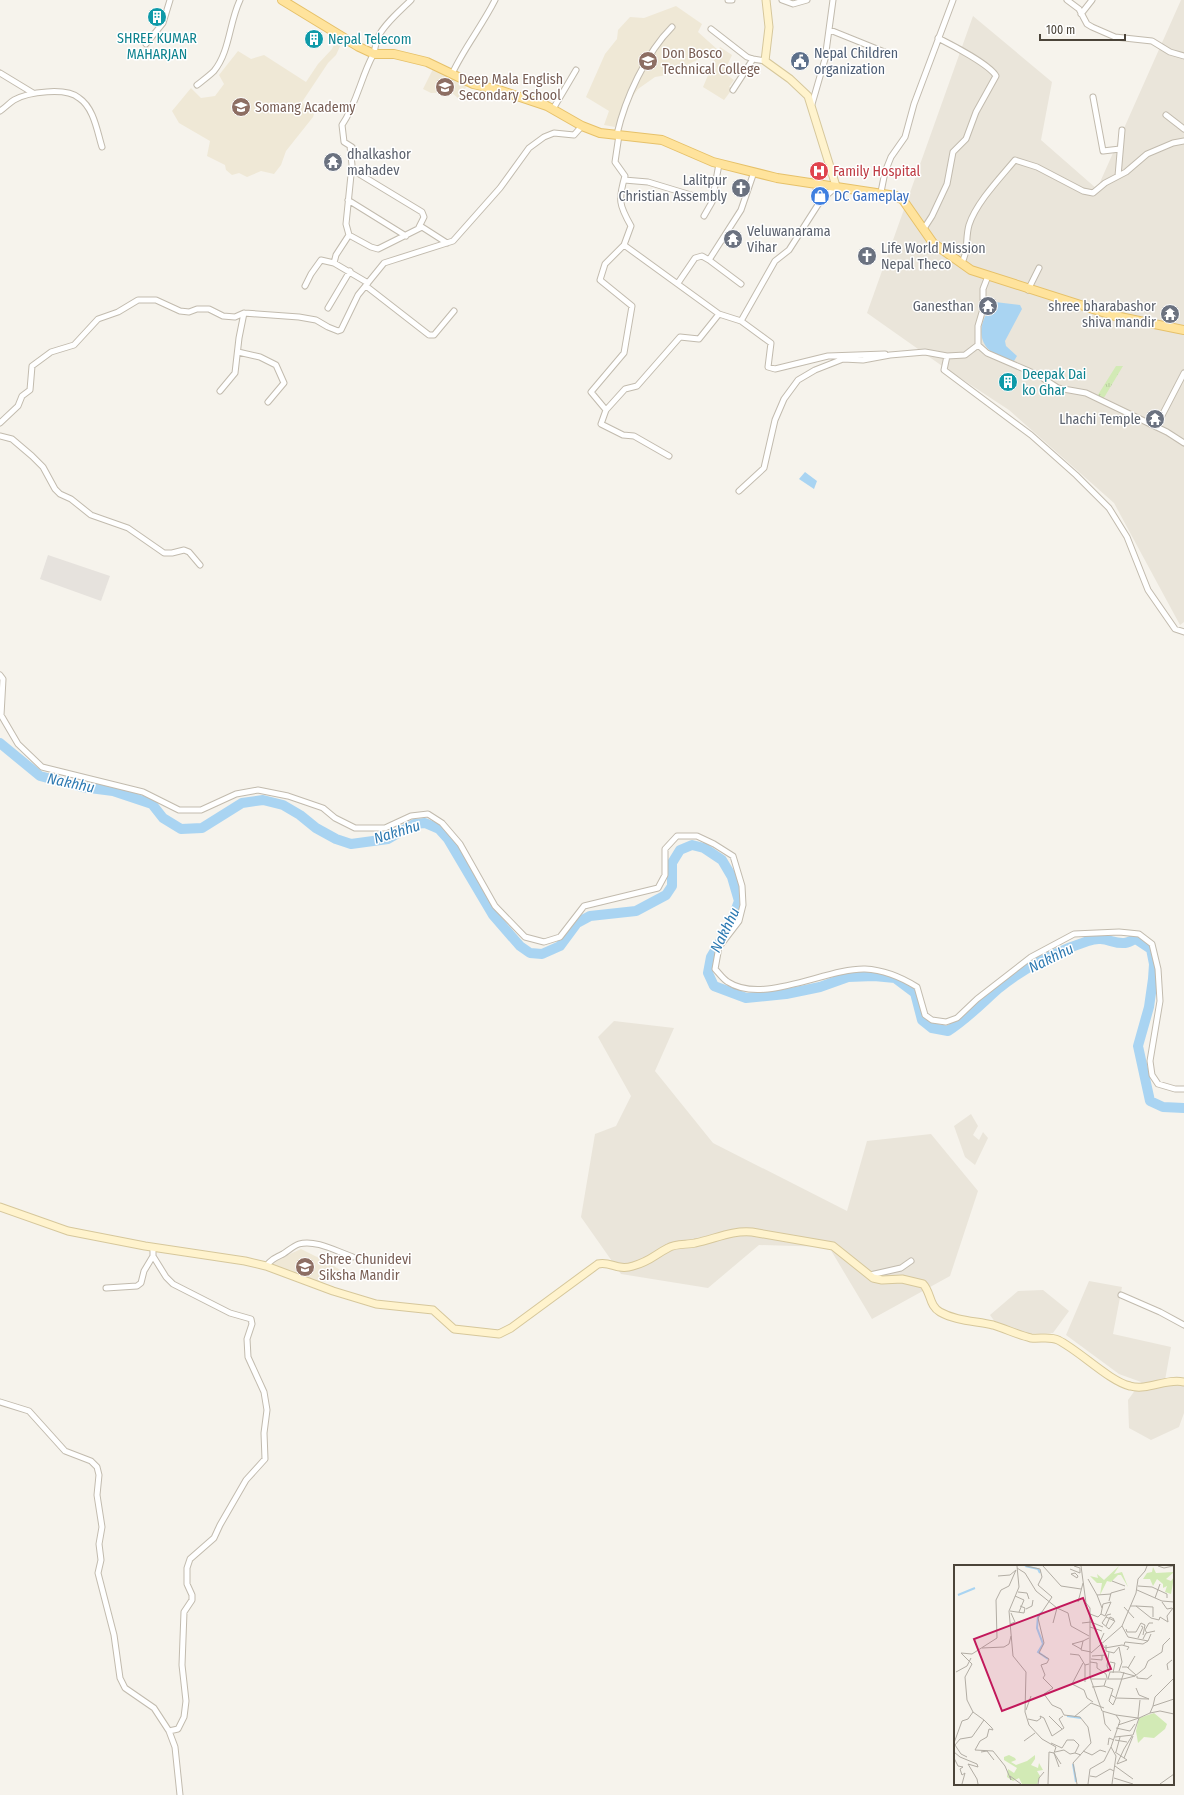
<svg xmlns="http://www.w3.org/2000/svg" width="1184" height="1795" font-family="'Fira Sans Condensed',sans-serif">
  <style>
    .residential { fill: #eae5da }
    .industrial { fill: #e6e2dd }
    .education { fill: #efe8d6 }
    .grass { fill: url(#grass-tufts) }
    .water { fill: #a9d4f2 }
    .lines { fill: none; stroke-linecap: round; stroke-linejoin: round }
    .river { stroke: #a9d4f2; stroke-width: 10 }
    .minor-casing { stroke: #c2bbae; stroke-width: 7 }
    .secondary-casing { stroke: #d6c79b; stroke-width: 9 }
    .primary-casing { stroke: #e6c16a; stroke-width: 10 }
    .minor { stroke: #fff; stroke-width: 5 }
    .secondary { stroke: #fff3cd; stroke-width: 7 }
    .primary { stroke: #ffe39c; stroke-width: 8 }
    .labels { text-anchor: middle; dominant-baseline: central; stroke-width: 3; stroke-linejoin: round; paint-order: stroke }
    .culture-label { font-size: 14px; fill: #0d838f; stroke: #fff; text-anchor: start }
    .education-label { font-size: 14px; fill: #785e54; stroke: #fff; text-anchor: start }
    .service-label { font-size: 14px; fill: #4e5e75; stroke: #fff; text-anchor: start }
    .worship-label { font-size: 14px; fill: #5b616d; stroke: #fff; text-anchor: end }
    .health-label { font-size: 14px; fill: #be3a42; stroke: #fff; text-anchor: start }
    .shop-label { font-size: 14px; fill: #366cbe; stroke: #fff; text-anchor: start }
    .water-label { font-size: 15px; font-style: italic; fill: #2e7ab2; stroke: #fff }
    .inset-river { fill: none; stroke: #a9d4f2; stroke-width: 2 }
    .inset-road { fill: none; stroke: #b2ada4; stroke-width: 1 }
    .view { fill: #c2185b; fill-opacity: 0.15; stroke: #c2185b; stroke-width: 2 }
    .inset-edge { fill: none; stroke: #4b4439; stroke-width: 2 }
  </style>
  <defs>
    <pattern id="grass-tufts" width="24" height="20" patternUnits="userSpaceOnUse"><rect width="24" height="20" fill="#d2eab5"/><path d="M3 7l-1-3M5 7V3M7 7l1-3M15 17l-1-3M17 17v-4M19 17l1-3" fill="none" stroke="#b6ca9c"/></pattern>
  </defs>
  <rect width="100%" height="100%" fill="#f6f3ec"/>
  <path class="residential" d="M1181,0H1184V622L1180,625L1114,503L1009,410L945,368L867,313L973,16L1052,82L1041,140L1097,189Z
    M614,1021L674,1028L655,1071L713,1143L847,1211L867,1141L931,1134L978,1191L950,1276L872,1319L829,1247L759,1245L708,1288L621,1274L581,1217L595,1134L616,1126L631,1096L598,1037Z
    M971,1114L978,1126L973,1135L979,1140L983,1132L988,1138L975,1165L965,1157L954,1126Z
    M1089,1281L1122,1287L1113,1334L1171,1347L1165,1380L1181,1378L1184,1380V1413L1179,1427L1151,1440L1129,1428L1128,1400L1141,1382L1119,1374L1066,1335Z
    M1043,1290L1069,1311L1053,1333L1018,1334L998,1326L990,1315L1018,1291Z"/>
  <path class="industrial" d="M48,555L110,576L101,601L40,579Z"/>
  <path class="education" d="M676,6L702,24L698,32L718,50L714,54H709L667,75L655,77L638,89L623,110L615,127L604,125L609,111L586,97L605,54L617,39L618,30L630,17L644,18Z
    M336,39L342,42L336,55L328,63L302,102L314,114L313,117L286,151L281,165L274,174L261,171L247,177L239,173L232,175L226,170L225,165L207,156L210,141L179,123L172,111L191,88L201,98L215,96L224,84L219,75L238,51L251,59L264,55L306,82L318,64L332,49Z
    M720,47L732,55L725,70L727,75L734,80L729,87L733,88L724,100L703,87Z
    M433,69L467,85L460,100L451,92L431,93L423,89Z
    M301,1249L331,1264L340,1270L321,1284L281,1271L270,1263Z"/>
  <path class="grass" d="M1116,366H1123L1102,401L1096,398Z"/>
  <path class="water" d="M995,302L1020,305L1022,309L1005,341L1006,346L1017,356L1014,361C1005,358 990,354 985,345C976,330 985,313 995,302Z
    M805,472L817,481L814,489L799,479Z"/>
  <g class="lines">
    <path class="river" d="M0,743L40,776L82,787L113,791L152,804L163,818L181,829L202,828L242,803L263,800L283,805L300,815L316,828L336,839L351,844L388,839L414,824L425,823L439,829L448,839L493,915L520,946L530,953L542,954L560,946L577,923L590,916L636,911L666,895L672,886V863L680,850L692,845L704,848L722,860L732,877L739,901L730,925L711,957L708,973L714,986L746,998L786,994L820,987L848,977L874,976L895,978L915,993L922,1020L932,1028L948,1031C967,1019 982,1003 999,988C1025,967 1057,951 1088,941C1104,935 1112,944 1124,943C1128,943 1132,940 1136,939L1151,949L1154,964L1153,979L1149,1007L1138,1046L1150,1101L1163,1107L1184,1108"/>
    <defs>
      <path id="minor" d="M728,0H732
        M782,0L793,4L807,0
        M1067,0L1079,9L1087,24L1092,27L1115,37L1152,41L1170,52L1184,56
        M1081,14L1092,0
        M711,29L747,57L753,59L765,61
        M830,30L887,53
        M146,44L163,23L170,0
        M0,73L33,93
        M452,74C464,48 482,26 495,0
        M197,85C202,81 209,76 214,71C230,51 229,23 240,0
        M733,90L753,59
        M1093,97L1103,151L1120,149
        M812,104L825,59L833,0
        M553,109L576,70
        M0,111C5,108 9,103 14,100C28,92 66,87 79,98C94,108 97,131 102,147
        M1166,115L1184,129
        M617,134C625,99 646,53 672,27
        M619,135L615,162L625,176C618,200 619,205 631,226L624,245L719,314L741,321L775,261L789,250L821,200L836,187
        M350,146L352,165L346,224L349,235L371,247L378,249L422,227L447,243
        M352,147L344,142L342,125C357,103 361,77 373,55C376,49 375,42 378,37C385,23 400,11 411,0
        M351,169L422,212L424,217L419,227
        M1118,176L1122,130
        M624,180L648,182L691,195
        M881,192L885,172L891,157L905,137L914,104L953,0
        M348,200L406,236
        M704,216L712,202L719,164
        M923,230L932,216L947,184L953,152L966,139L976,112L996,76C990,65 952,45 938,38
        M349,235L336,255L334,263L368,283
        M624,245L605,264L600,280L632,306L624,353L591,392L606,410L625,389L637,386L680,337L699,339L719,314
        M709,260L741,284
        M961,264C969,251 965,239 969,225C976,203 1000,178 1015,160L1037,167L1083,191L1093,193L1105,183L1126,172L1147,154L1173,143L1184,141
        M678,283L695,258L702,256L709,260L741,210L754,172
        M305,286L311,274L321,260L334,263
        M366,286L429,335H434L454,311
        M1028,290L1039,268
        M328,308L350,271
        M741,321L771,343L768,367L775,369L828,356L885,354
        M978,345L987,353L1038,375L1058,388L1086,393L1167,432L1184,443
        M238,352L260,357L276,365L284,383L268,402
        M947,356L944,370L1031,435L1076,475L1109,508L1127,537L1148,590L1175,629L1184,632
        M220,391L235,373L239,338L244,313
        M606,410L601,424L623,435L634,436L669,456
        M0,423L18,406L22,396L30,390L32,366L51,352L74,345L98,319L118,312L138,300H156L180,311L189,312L197,309H209L223,316L235,317L244,313L299,317L316,320L328,327L338,331L341,330L358,295L384,263L453,241L500,188L529,148L544,137L554,133L574,135L582,126
        M1156,427L1184,373
        M0,436L12,439L32,456L43,467L55,489L60,494L71,499L91,515L128,528L164,553H172L184,550L189,552L200,565
        M739,491L764,468L775,420L784,399L798,380L815,370L843,359L863,360L890,355L925,352L947,356L965,355L978,345V326L983,309V289L988,276
        M0,675L3,679L1,715L18,744L42,767L143,792L179,810H201L236,794L258,790L288,796L323,808L335,818L355,828H385L411,816L428,814L442,823L460,844L495,906L525,937L544,942L560,937L584,906L658,888L665,875V849L677,836H697L714,844L733,856L742,886L743,905L739,921L719,947L715,969C719,973 723,979 728,982C763,1005 827,968 865,969C885,970 901,977 917,987L925,1015L932,1020L946,1022L957,1018L977,999L1031,957L1074,934L1119,932L1139,934L1152,944L1158,969L1160,1001L1150,1061L1152,1075L1158,1084L1175,1089H1184
        M153,1256L166,1277L173,1284L230,1313L251,1319L252,1324L247,1339L248,1357L264,1392L267,1410L264,1433L265,1459L246,1480L220,1525L214,1538L190,1559L187,1568V1584L192,1595V1600L184,1612L182,1665L186,1701L184,1717L178,1729L169,1731
        M266,1266C272,1259 275,1258 283,1254C288,1251 293,1246 299,1244C315,1239 338,1252 353,1257
        M870,1275L901,1268L911,1261
        M106,1288L137,1286L141,1283L144,1271L153,1256V1247
        M1121,1295L1160,1312L1184,1325
        M0,1402L29,1411L65,1451L91,1461L97,1467L99,1475L97,1495L102,1527L99,1544L101,1560L98,1573L114,1635L120,1678L125,1688L154,1708L169,1731L175,1747L180,1795"/>
      <path id="secondary" d="M766,0L769,27L765,61L790,79L808,96L836,186
        M0,1207L68,1231L145,1246L245,1261L266,1266L333,1291L376,1304L433,1310L454,1329L499,1334L511,1328L598,1264C611,1261 617,1271 633,1266C651,1261 654,1255 668,1248C676,1243 687,1245 695,1243C715,1239 732,1230 752,1232L833,1246L873,1278L882,1280L902,1279L923,1284C931,1292 929,1306 940,1312C956,1321 976,1321 993,1325C1006,1329 1018,1335 1031,1338C1040,1339 1050,1336 1058,1340C1080,1351 1109,1381 1130,1386C1148,1391 1166,1378 1184,1382"/>
      <path id="primary" d="M282,0L359,47L374,54H394L427,62L473,84L499,90L547,106L582,126L600,133L662,140L713,162L777,178L896,196L903,200L933,243L971,270L1115,316L1184,330"/>
    </defs>
    <use href="#minor" class="minor-casing"/>
    <use href="#secondary" class="secondary-casing"/>
    <use href="#primary" class="primary-casing"/>
    <use href="#minor" class="minor"/>
    <use href="#secondary" class="secondary"/>
    <use href="#primary" class="primary"/>
  </g>
  <defs>
    <symbol id="building-disc" viewBox="-11 -11 22 22"><circle r="9.5" fill="#0f9aa8" stroke="#fff"/><path d="M-4-6H4V6H1V3H-1V6H-4ZM-2.5-4.3h1.7v1.8h-1.7ZM.8-4.3h1.7v1.8H.8ZM-2.5-1h1.7V.8h-1.7ZM.8-1h1.7V.8H.8Z" fill="#fff"/></symbol>
    <symbol id="school-disc" viewBox="-11 -11 22 22"><circle r="9.5" fill="#8d6e63" stroke="#fff"/><path d="M0-5L7-2L0 1L-7-2ZM-4 1L0 2.5L4 1V4Q0 6-4 4Z" fill="#fff"/></symbol>
    <symbol id="civic-disc" viewBox="-11 -11 22 22"><circle r="9.5" fill="#5c6f8a" stroke="#fff"/><path d="M-.6-6.5H3V-4.5H.6V-3L4-1V1h2V6H-6V1h2V-1L-.6-3ZM-1.2 2.5V6h2.4V2.5Z" fill="#fff"/></symbol>
    <symbol id="temple-disc" viewBox="-11 -11 22 22"><circle r="9.5" fill="#6b7280" stroke="#fff"/><path d="M0-6L5-2H3V0L6.5 2.5H4V6H1.5V3h-3V6H-4V2.5H-6.5L-3 0V-2H-5Z" fill="#fff"/></symbol>
    <symbol id="hospital-disc" viewBox="-11 -11 22 22"><circle r="9.5" fill="#e0444e" stroke="#fff"/><path d="M-5-5h3v3.5h4V-5h3V5h-3V1.5h-4V5h-3Z" fill="#fff"/></symbol>
    <symbol id="church-disc" viewBox="-11 -11 22 22"><circle r="9.5" fill="#6b7280" stroke="#fff"/><path d="M-1.2-6h2.4v3.5h3.3v2.4h-3.3V6h-2.4V-.1h-3.3v-2.4h3.3Z" fill="#fff"/></symbol>
    <symbol id="shop-disc" viewBox="-11 -11 22 22"><circle r="9.5" fill="#3f7fe0" stroke="#fff"/><path d="M-5-2.5h2.3a2.7 3.5 0 0 1 5.4 0H5L5.5 6h-11ZM-1.5-2.5h3a1.5 2.3 0 0 0-3 0Z" fill="#fff"/></symbol>
  </defs>
  <g fill-rule="evenodd">
    <use href="#building-disc" x="146" y="6" width="22" height="22"/>
    <use href="#building-disc" x="303" y="28" width="22" height="22"/>
    <use href="#school-disc" x="637" y="50" width="22" height="22"/>
    <use href="#civic-disc" x="789" y="50" width="22" height="22"/>
    <use href="#school-disc" x="434" y="76" width="22" height="22"/>
    <use href="#school-disc" x="230" y="96" width="22" height="22"/>
    <use href="#temple-disc" x="322" y="151" width="22" height="22"/>
    <use href="#hospital-disc" x="808" y="160" width="22" height="22"/>
    <use href="#church-disc" x="730" y="177" width="22" height="22"/>
    <use href="#shop-disc" x="809" y="185" width="22" height="22"/>
    <use href="#temple-disc" x="722" y="228" width="22" height="22"/>
    <use href="#church-disc" x="856" y="245" width="22" height="22"/>
    <use href="#temple-disc" x="977" y="295" width="22" height="22"/>
    <use href="#temple-disc" x="1159" y="303" width="22" height="22"/>
    <use href="#building-disc" x="997" y="371" width="22" height="22"/>
    <use href="#temple-disc" x="1144" y="408" width="22" height="22"/>
    <use href="#school-disc" x="294" y="1256" width="22" height="22"/>
  </g>
  <g class="labels">
    <g class="culture-label">
      <text x="157" y="38" text-anchor="middle">SHREE KUMAR<tspan x="157" dy="16">MAHARJAN</tspan></text>
      <text x="328" y="39">Nepal Telecom</text>
      <text x="1022" y="374">Deepak Dai<tspan x="1022" dy="16">ko Ghar</tspan></text>
    </g>
    <g class="education-label">
      <text x="662" y="53">Don Bosco<tspan x="662" dy="16">Technical College</tspan></text>
      <text x="459" y="79">Deep Mala English<tspan x="459" dy="16">Secondary School</tspan></text>
      <text x="255" y="107">Somang Academy</text>
      <text x="319" y="1259">Shree Chunidevi<tspan x="319" dy="16">Siksha Mandir</tspan></text>
    </g>
    <g class="service-label">
      <text x="814" y="53">Nepal Children<tspan x="814" dy="16">organization</tspan></text>
    </g>
    <g class="worship-label">
      <text x="347" y="154" text-anchor="start">dhalkashor<tspan x="347" dy="16">mahadev</tspan></text>
      <text x="727" y="180">Lalitpur<tspan x="727" dy="16">Christian Assembly</tspan></text>
      <text x="747" y="231" text-anchor="start">Veluwanarama<tspan x="747" dy="16">Vihar</tspan></text>
      <text x="881" y="248" text-anchor="start">Life World Mission<tspan x="881" dy="16">Nepal Theco</tspan></text>
      <text x="974" y="306">Ganesthan</text>
      <text x="1156" y="306">shree bharabashor<tspan x="1156" dy="16">shiva mandir</tspan></text>
      <text x="1141" y="419">Lhachi Temple</text>
    </g>
    <g class="health-label">
      <text x="833" y="171">Family Hospital</text>
    </g>
    <g class="shop-label">
      <text x="834" y="196">DC Gameplay</text>
    </g>
    <g class="water-label">
      <text transform="translate(71 783) rotate(12)">Nakhhu</text>
      <text transform="translate(397 832) rotate(-17)">Nakhhu</text>
      <text transform="translate(725 930) rotate(-64)">Nakhhu</text>
      <text transform="translate(1051 958) rotate(-26)">Nakhhu</text>
    </g>
  </g>
  <g transform="translate(954 1565)">
    <rect width="220" height="220" fill="#f6f3ec"/>
    <path d="M165,1L160,9L168,7L174,22L167,10H164L157,17L153,16L146,30L148,18H143L136,11L144,13L143,9L150,15ZM199,2L202,8L220,7L212,14L217,16L220,12L217,29L211,27L213,21L209,23V19L203,14L199,21L196,14H189L193,8L198,7ZM200,148L213,159L211,164L200,173L190,172L184,178L182,166L185,153ZM55,190L61,193L62,195L57,197L62,200L73,196L81,190V194L77,200L84,203L85,198L89,205L83,206L86,211L83,219H68L65,213L59,216L53,212L54,204L60,208L63,203L50,195V192Z" fill="#d2eab5"/>
    <path class="inset-river" d="M71,1L84,4L86,8M4,30L21,23M88,47L84,51L83,63L89,79L84,87L94,94M113,151L127,153M119,199L122,217"/>
    <path class="inset-road" d="M63,1L65,22L55,46L59,91L72,107L71,147L75,160L88,174L102,182L100,188L95,187L94,219M72,1L86,4L88,12L84,20L98,32L84,53L90,78L85,88L95,94L93,98L87,100L91,110L89,113L99,123L90,129L98,140L107,144L110,150L126,152L134,162L137,178L119,198L123,219M89,1L107,21L127,24M127,1L132,38L136,43V112L148,146L162,150L166,156L157,182L162,191L158,219M204,1L210,3L219,1M63,3L71,8L82,26L103,43L99,58M116,4L126,8V3L120,1M117,9L121,8L124,11L123,13L117,9M44,11L56,10L62,5M134,14L143,30L157,29M158,16L171,21M184,21L198,22L213,29V33M47,25L55,21L62,5M183,25L208,36L220,37M64,27L73,28L75,34M143,30L148,43M61,31L70,35L65,47M201,33L206,19M155,36L157,28L171,24M124,37L129,18M208,37L213,44L218,43M176,41H182L197,53L205,55L206,52L214,57L213,51L219,43M182,41L199,42V52M170,42L180,53M103,43L114,48L117,61L135,71M72,44L78,41L79,35M56,46L70,48L71,43L66,41M136,49L144,52L147,49L151,51L157,37L149,39L147,49M152,52L161,56L155,64L148,58L152,52L153,50L157,49M128,58L137,57L149,62M56,59L61,57L57,48M152,61L156,52L160,54L159,56M168,61L174,72L194,76L197,69M136,62L148,66M172,64L173,67H182M182,67L187,58L191,60L189,70M193,68L191,65L195,58H199M135,73L129,76L127,85L137,87M184,73L189,62L187,61M189,74L192,68L201,66M148,78L146,77L150,68M148,79L151,83L168,80L175,82L173,85M152,80V86L160,88L165,82M170,80L171,77L189,79L194,76M165,82L168,97L165,106M28,83L50,82L55,79L57,71M127,84L118,79L129,76M137,88L168,61L182,28L184,14L191,6L193,1M116,89L125,90L131,100L135,99M138,91L152,90M137,94L148,95V90M136,97L143,98V103L152,109L153,113M156,97L161,98L159,108M129,98L118,119L130,125L133,133L139,137M131,100V117M168,102H173L182,110M174,103L181,91M214,105L213,99L218,95M2,107L13,101L17,93M155,107L153,101L155,87M181,111L191,103L194,96L208,87L209,80L216,73M183,111V113L193,114L198,110M137,114H169L181,111L166,107H156L154,114M150,121L159,124L157,130L162,133L195,134L185,130L182,123M138,122L150,121L152,115M157,130L155,136L159,140L162,133M162,132L170,107M199,141L201,132L220,113M72,145L77,131M19,147L30,155L38,163L39,165L35,164L33,172L26,176L21,185L39,186L51,201L57,215L56,211L67,219M149,147L151,159L157,166M196,148L206,146L220,149M162,150L184,153L186,135M95,151L108,164M120,152L137,138L150,143M74,154L83,156L87,153L86,151L90,153L98,171L110,163L105,154L109,151M164,160L185,153M162,163L176,166L181,159M161,172L179,170L185,153L196,148L199,141L220,134M161,175L173,177M70,176L81,168M0,178L8,156L14,154L19,147L13,135L11,112L18,99L7,88L18,89L43,73L42,35L47,25M97,178L108,183L113,175H120L125,180L121,188L127,190M154,180L155,173L160,175M170,184L178,171M129,186L138,190L146,185L152,187M0,187L6,192L23,199L24,202L14,199L23,214L24,219M27,187L33,186L40,195M101,187L110,185L116,189L121,188M161,187L173,195L163,199M162,187L166,172M100,188L105,202M100,188L107,199M13,192L7,189L1,180L6,174L18,172L30,155M0,193L4,201L9,202L6,204L8,210L11,208L8,219M170,193L179,171M163,199L170,184M161,201L179,214M136,211L142,212L156,204L160,206M160,213L179,219M84,219L85,213L90,207M134,219L136,204L150,196L157,182M206,219L220,209"/>
    <path class="view" d="M129,33L157,104L48,146L20,74Z"/>
    <rect width="220" height="220" class="inset-edge"/>
  </g>
  <path d="M1040 34v6h85v-6" fill="none" stroke="#4b4439" stroke-width="2"/>
  <text x="1046" y="34" font-size="12" fill="#4b4439" stroke="#ffffff" stroke-width="3" paint-order="stroke">100 m</text>
</svg>
